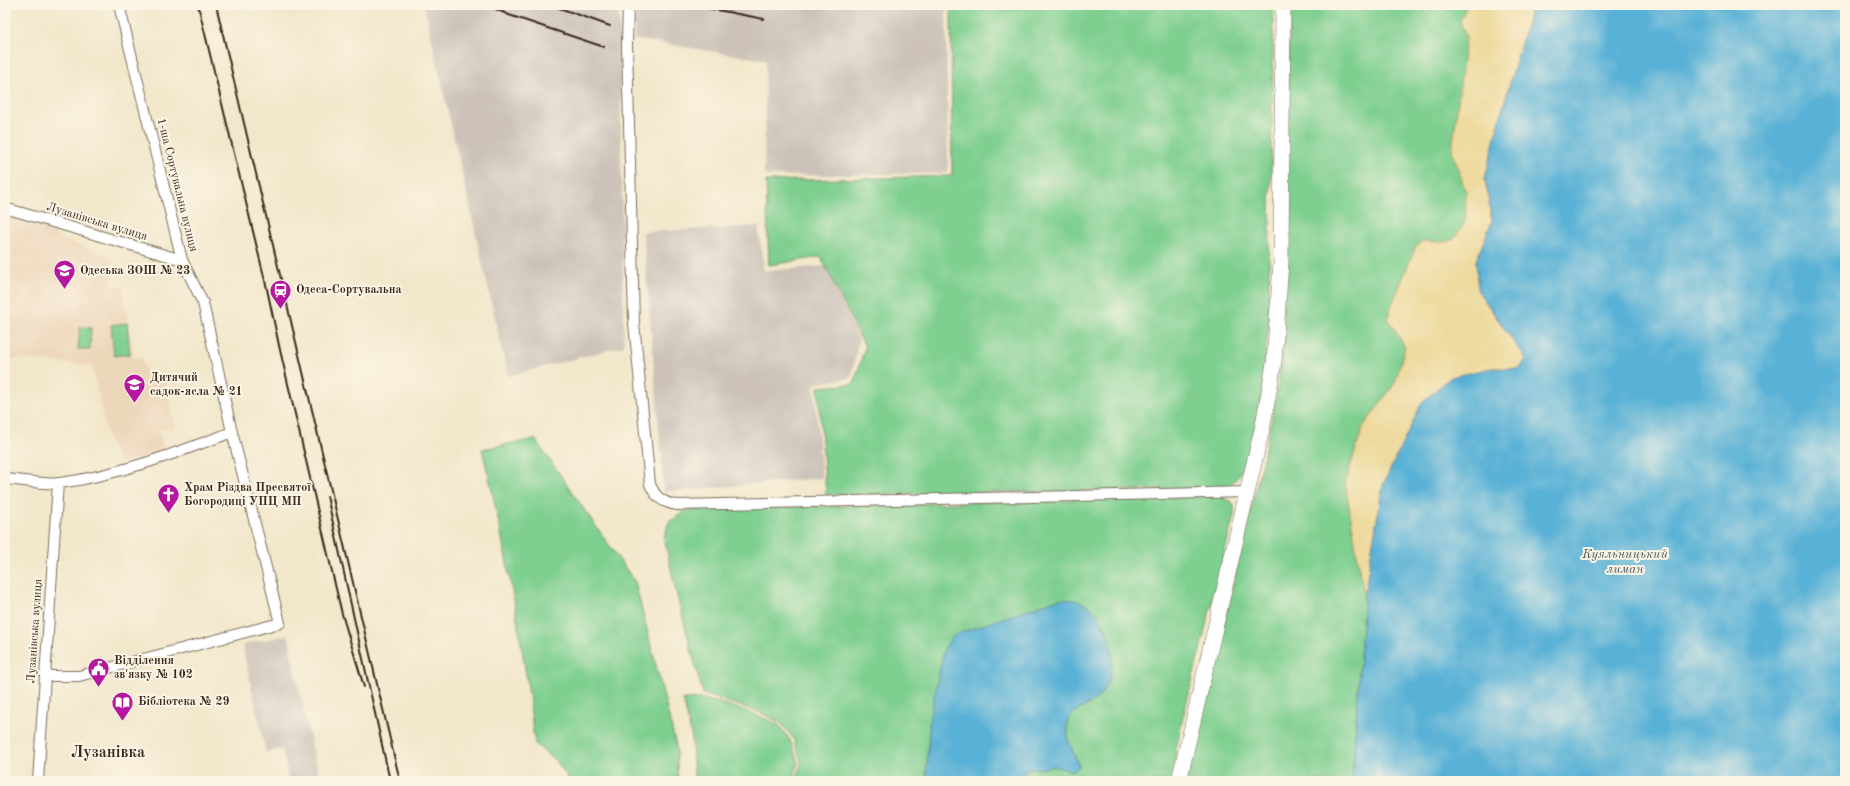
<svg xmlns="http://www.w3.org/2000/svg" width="1850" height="786" font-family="'Old Standard TT',serif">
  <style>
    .built { fill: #edd7bb }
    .industrial { fill: #ccc2b9 }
    .green { fill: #7ecf90; stroke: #5c7c57 }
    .sand { fill: #eeda9e; stroke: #94825e }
    .water { fill: #59b1d6; stroke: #4a6e7a }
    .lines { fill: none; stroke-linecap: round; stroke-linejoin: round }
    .minor-casing { stroke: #7b6c5b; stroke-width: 12 }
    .highway-casing { stroke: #7b6c5b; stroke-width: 16 }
    .minor { stroke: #fff; stroke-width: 10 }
    .highway { stroke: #fff; stroke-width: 15 }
    .rail { stroke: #3b2a1e; stroke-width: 2 }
    .labels { text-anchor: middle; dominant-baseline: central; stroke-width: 4; stroke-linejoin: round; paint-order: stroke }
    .street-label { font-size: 12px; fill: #3b2a1e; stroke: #fcf5e5 }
    .poi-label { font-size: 12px; font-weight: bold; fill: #3b2a1e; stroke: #fcf5e5; text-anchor: start }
    .water-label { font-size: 13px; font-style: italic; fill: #46595e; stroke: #fcf5e5 }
    .district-label { font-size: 16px; font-weight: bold; fill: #3b2a1e; stroke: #fcf5e5 }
  </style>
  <rect width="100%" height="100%" fill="#fcf5e5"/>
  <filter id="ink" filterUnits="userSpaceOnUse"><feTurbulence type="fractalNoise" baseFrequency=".025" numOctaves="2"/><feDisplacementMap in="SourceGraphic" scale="8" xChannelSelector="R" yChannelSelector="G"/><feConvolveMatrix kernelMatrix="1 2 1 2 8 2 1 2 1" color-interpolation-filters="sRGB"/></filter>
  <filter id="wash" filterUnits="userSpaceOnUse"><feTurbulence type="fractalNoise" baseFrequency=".012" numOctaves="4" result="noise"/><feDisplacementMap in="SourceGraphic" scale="16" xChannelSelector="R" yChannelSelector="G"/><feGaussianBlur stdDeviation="0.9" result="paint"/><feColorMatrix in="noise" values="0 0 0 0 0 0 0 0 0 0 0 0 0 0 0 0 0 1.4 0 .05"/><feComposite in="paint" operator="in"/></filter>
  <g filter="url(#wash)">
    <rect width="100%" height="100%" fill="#f2e7cb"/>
    <path class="built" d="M5,213L12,215L11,221L28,222V224L49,228L58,237L106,254V256L113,260L110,271L113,273L112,286L123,287L134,358L142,357L149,384L164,381L175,427L159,430L164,452L120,463L108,439L92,365L5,358Z"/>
    <path class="industrial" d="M424,5H619L624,346L508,376Z
      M634,5H946L948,173L764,176L766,60L634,39Z
      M758,226L764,271L825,266L859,338L851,378L814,384L822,478L664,492L643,232Z
      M288,635L291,647L290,649L320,781H289L282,749L266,753L242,645Z"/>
    <path class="green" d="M951,5H1274L1268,330L1263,391L1248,455L1239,476L1229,486L1205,489L826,495L818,387L854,384L865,347L821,257L769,265L766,181L952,176Z
      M1290,5H1532L1485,179L1492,221L1476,261L1478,291L1526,359L1364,595L1352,781H1186L1262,463L1276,398L1282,353Z
      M127,323L130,354L114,356L111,325Z
      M80,327L91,328L90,350L78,349Z
      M535,439L635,582L676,745L678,781H570L556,761L535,744C531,723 531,702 527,681C515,603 501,525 482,449Z
      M1216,496L1231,501L1234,506V515L1182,721L1170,781H1023L1025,772L1029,768L1041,769L1053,766L1066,769L1079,767L1068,739L1067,722L1074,712L1090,704L1111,642L1106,631L1059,599L962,632L944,650L930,716L926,781H796L801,762L793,738L781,723L759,712L703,694L676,592L664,537L669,522L687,510Z
      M683,699H704L728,705L757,715L779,725L790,740L798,762L793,780L694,781L692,739Z"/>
    <path class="sand" d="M1467,5H1532L1496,133L1485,179L1492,221L1476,261L1478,291L1526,359L1520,369L1492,368L1383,485L1364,595L1345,483L1363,427L1395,383L1405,347L1388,318L1390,309L1416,246L1423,241L1444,242L1454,239L1465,222L1466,192L1452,151L1466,37L1460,21Z"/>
    <path class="water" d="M1532,5H1845V781H1352L1364,595L1383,485L1422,402L1451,377L1492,368L1520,369L1526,359L1478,291L1476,261L1492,221L1485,179L1496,133Z
      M1059,599C1084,599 1096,607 1106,630C1115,652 1116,673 1101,694C1092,707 1074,707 1067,722L1068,739L1079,767L1072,771L1053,766L1041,769L1029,768L1025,772L1023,781H926L930,716L944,650L952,637L962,632Z"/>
  </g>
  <g filter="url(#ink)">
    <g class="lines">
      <defs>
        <path id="minor" d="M628,5L627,44L634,323L650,484C655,497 663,503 677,505L1248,492
          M5,208L182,260
          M5,479C22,480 43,485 60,483C119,475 176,453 232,432
          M45,676H79L280,623L232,432L203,303L182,260L119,5
          M38,781L58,483"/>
        <path id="highway" d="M1179,781L1263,425L1274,363L1281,263L1283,5"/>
      </defs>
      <use href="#minor" class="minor-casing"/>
      <use href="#highway" class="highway-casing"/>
      <use href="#minor" class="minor"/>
      <use href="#highway" class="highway"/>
      <path class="rail" d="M198,5L267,289L280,350L342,614L364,687
        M216,5L400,781
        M487,5L509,15L604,47
        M551,5L610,26
        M691,5L764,19
        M327,496L390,781"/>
    </g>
  </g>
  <defs>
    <symbol id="school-pin" viewBox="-11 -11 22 30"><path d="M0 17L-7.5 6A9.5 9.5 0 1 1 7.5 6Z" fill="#b5179e" stroke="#fcf5e5"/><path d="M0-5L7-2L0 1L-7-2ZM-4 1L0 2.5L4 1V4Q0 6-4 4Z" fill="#fff"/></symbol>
    <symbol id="station-pin" viewBox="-11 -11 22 30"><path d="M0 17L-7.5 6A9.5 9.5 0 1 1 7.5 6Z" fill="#b5179e" stroke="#fcf5e5"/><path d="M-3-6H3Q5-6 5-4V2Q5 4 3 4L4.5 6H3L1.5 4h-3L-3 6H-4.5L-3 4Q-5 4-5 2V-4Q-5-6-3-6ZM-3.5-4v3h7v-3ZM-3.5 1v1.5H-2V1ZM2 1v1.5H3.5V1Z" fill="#fff"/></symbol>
    <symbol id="church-pin" viewBox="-11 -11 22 30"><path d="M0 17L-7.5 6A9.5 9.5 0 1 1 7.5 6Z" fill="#b5179e" stroke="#fcf5e5"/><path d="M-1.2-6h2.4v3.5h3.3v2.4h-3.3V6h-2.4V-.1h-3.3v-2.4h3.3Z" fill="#fff"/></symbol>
    <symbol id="civic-pin" viewBox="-11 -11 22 30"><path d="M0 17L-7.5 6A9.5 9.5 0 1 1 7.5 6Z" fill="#b5179e" stroke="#fcf5e5"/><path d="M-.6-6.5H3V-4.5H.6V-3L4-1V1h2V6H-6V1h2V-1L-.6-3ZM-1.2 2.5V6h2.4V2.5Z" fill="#fff"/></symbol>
    <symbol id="library-pin" viewBox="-11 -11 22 30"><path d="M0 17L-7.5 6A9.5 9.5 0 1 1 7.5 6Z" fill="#b5179e" stroke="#fcf5e5"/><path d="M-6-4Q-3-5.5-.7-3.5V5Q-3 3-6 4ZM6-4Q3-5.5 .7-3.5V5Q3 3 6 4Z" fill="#fff"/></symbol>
  </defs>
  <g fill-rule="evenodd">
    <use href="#school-pin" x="52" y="258" width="25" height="34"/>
    <use href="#station-pin" x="268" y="278" width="25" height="34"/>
    <use href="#school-pin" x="122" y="372" width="25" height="34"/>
    <use href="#church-pin" x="156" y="482" width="25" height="34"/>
    <use href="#civic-pin" x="86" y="656" width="25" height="34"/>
    <use href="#library-pin" x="110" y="690" width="25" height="34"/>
  </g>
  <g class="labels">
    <g class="street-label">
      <text transform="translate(177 185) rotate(76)">1-ша Сортувальна вулиця</text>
      <text transform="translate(97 222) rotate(17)">Лузанівська вулиця</text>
      <text transform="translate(35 631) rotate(-86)">Лузанівська вулиця</text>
    </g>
    <g class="poi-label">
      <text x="80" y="271">Одеська ЗОШ № 23</text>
      <text x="296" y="290">Одеса-Сортувальна</text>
      <text x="150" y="378">Дитячий<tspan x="150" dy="14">садок-ясла № 21</tspan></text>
      <text x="184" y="488">Храм Різдва Пресвятої<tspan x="184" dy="14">Богородиці УПЦ МП</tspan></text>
      <text x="114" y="661">Відділення<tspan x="114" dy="14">зв'язку № 102</tspan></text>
      <text x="138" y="702">Бібліотека № 29</text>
    </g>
    <g class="water-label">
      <text x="1625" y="554">Куяльницький<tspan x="1625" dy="15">лиман</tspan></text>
    </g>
    <g class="district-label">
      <text x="108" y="753">Лузанівка</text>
    </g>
  </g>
  <rect width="1850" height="786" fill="none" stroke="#fcf5e5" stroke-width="20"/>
</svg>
